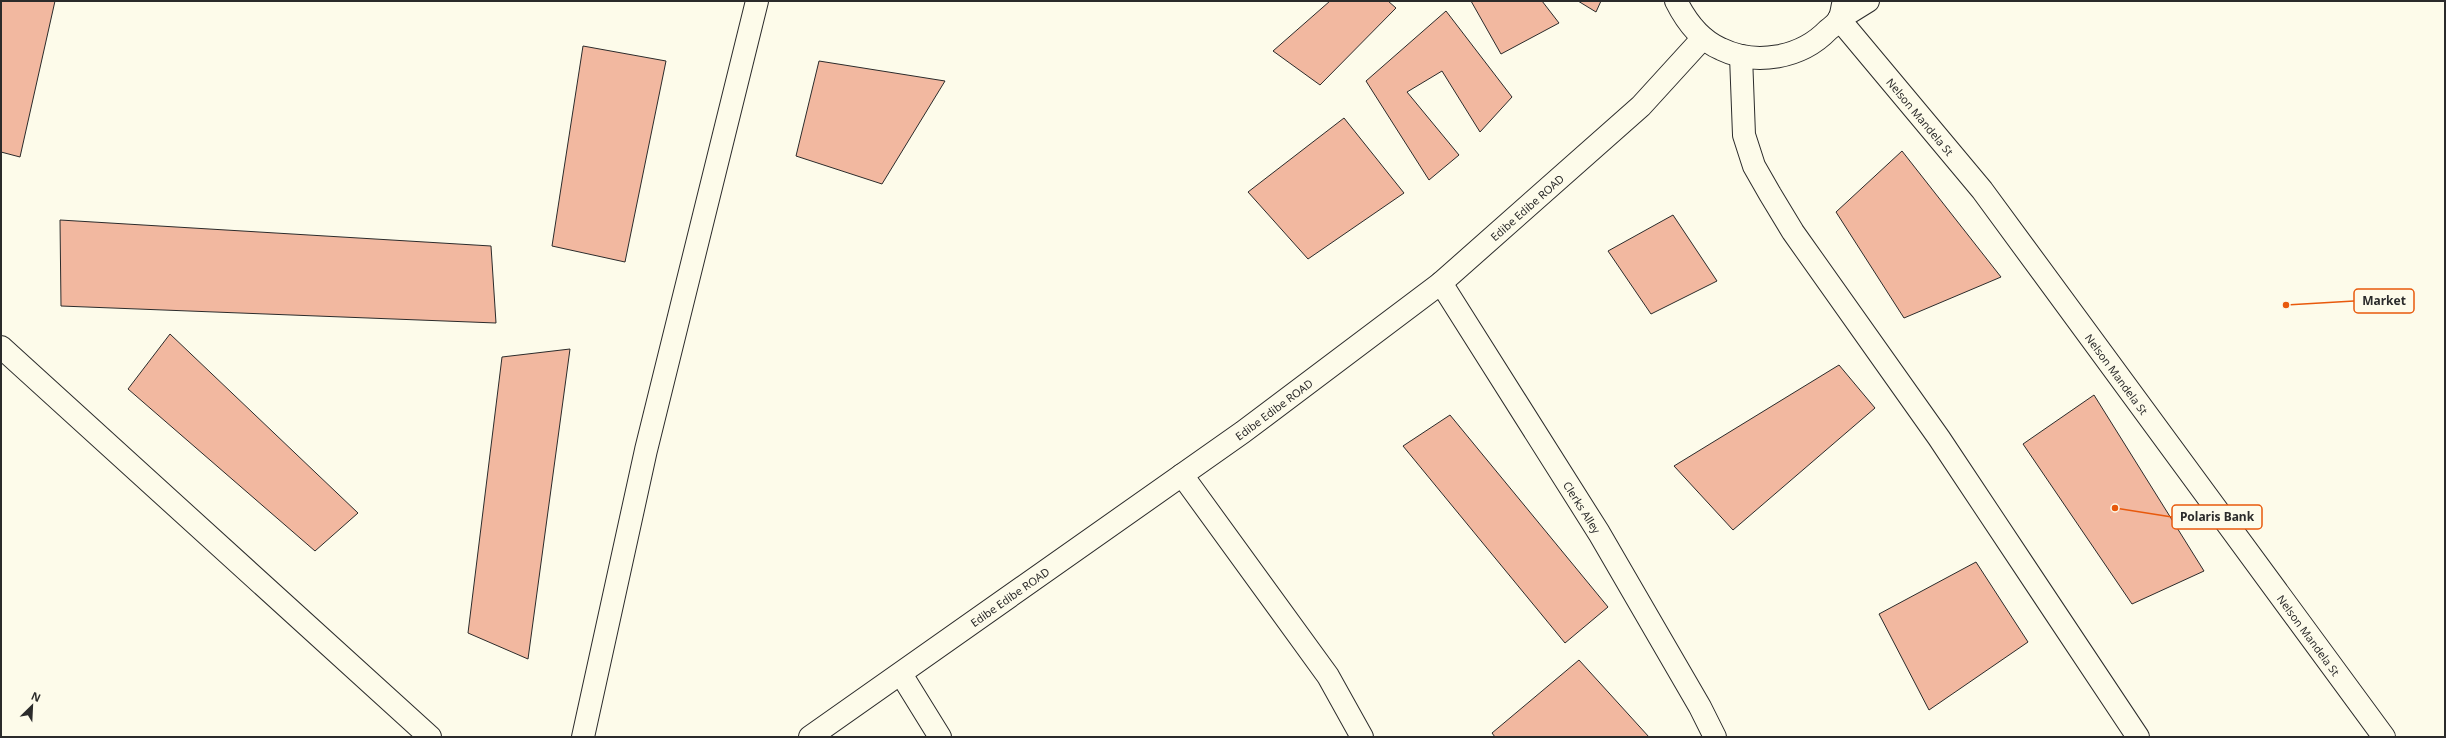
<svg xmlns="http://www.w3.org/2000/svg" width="2446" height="738" font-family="'Noto Sans',sans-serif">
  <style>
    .building { fill: #f2b8a0; stroke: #2b2b2b }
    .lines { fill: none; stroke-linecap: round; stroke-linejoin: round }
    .minor-casing { stroke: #2b2b2b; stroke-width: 24 }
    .secondary-casing { stroke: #2b2b2b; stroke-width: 24 }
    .minor { stroke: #fdfbea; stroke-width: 22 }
    .secondary { stroke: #fdfbea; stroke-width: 22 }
    .labels { text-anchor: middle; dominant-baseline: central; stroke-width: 3; stroke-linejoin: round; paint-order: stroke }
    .street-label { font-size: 11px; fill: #2b2b2b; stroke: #fdfbea }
    .leader { fill: none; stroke: #e8590c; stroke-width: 1.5 }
    .callout-dot { fill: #e8590c; stroke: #fdfbea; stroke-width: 1.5 }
    .callout { fill: #fdfbea; stroke: #e8590c; stroke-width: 1.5 }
    .callout-label { font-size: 12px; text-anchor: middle; font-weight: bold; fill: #2b2b2b }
  </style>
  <rect width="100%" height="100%" fill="#fdfbea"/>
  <path class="building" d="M1,1H55L20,157L1,152Z
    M1330,1H1388L1396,8L1320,85L1273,51Z
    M1471,1H1542L1559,23L1501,54Z
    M1578,1H1601L1596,12Z
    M1446,11L1512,97L1480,132L1442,71L1407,92L1459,155L1429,180L1366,81Z
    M583,46L666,61L625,262L552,246Z
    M819,61L945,81L882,184L796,156Z
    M1344,118L1404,193L1308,259L1248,192Z
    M1902,151L2001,277L1904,318L1836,212Z
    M1673,215L1717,281L1651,314L1608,251Z
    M60,220L491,246L496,323L61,306Z
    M170,334L358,513L315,551L128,389Z
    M570,349L528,659L468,633L502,357Z
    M1839,365L1875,408L1733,530L1674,466Z
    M2094,395L2204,571L2132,604L2023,444Z
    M1450,415L1608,607L1565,643L1403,446Z
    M1976,562L2028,642L1929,710L1879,614Z
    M1579,660L1649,737H1495L1492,733Z"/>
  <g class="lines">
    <defs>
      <g id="minor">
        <path id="s1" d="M1839,19L1982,190L2384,737"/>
        <path d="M1741,56L1744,135L1754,166L1770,194L1793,232L1939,438L2138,737"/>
        <path id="s2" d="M1441,283L1599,533L1700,707L1715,737"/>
        <path d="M1,347L430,737"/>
        <path d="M1182,475L1328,676L1362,737"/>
        <path d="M901,674L940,737"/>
        <path d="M583,737L646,450L757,1"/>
      </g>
      <g id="secondary">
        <path d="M1676,1C1686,21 1700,40 1721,49C1756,66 1801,58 1828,30C1832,27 1837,23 1839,19C1842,14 1842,6 1844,1"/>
        <path d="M1839,19L1868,1"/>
        <path id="s3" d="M810,737L1243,432L1441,283L1641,106L1703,38"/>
      </g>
    </defs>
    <use href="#minor" class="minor-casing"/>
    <use href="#secondary" class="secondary-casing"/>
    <use href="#minor" class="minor"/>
    <use href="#secondary" class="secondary"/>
  </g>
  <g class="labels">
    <g class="street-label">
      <text stroke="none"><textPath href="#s1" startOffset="127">Nelson Mandela St</textPath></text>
      <text stroke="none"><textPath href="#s3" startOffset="892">Edibe Edibe ROAD</textPath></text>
      <text stroke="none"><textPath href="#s1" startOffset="451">Nelson Mandela St</textPath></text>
      <text stroke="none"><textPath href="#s3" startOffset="568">Edibe Edibe ROAD</textPath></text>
      <text stroke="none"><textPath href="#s2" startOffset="265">Clerks Alley</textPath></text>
      <text stroke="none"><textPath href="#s3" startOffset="244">Edibe Edibe ROAD</textPath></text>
      <text stroke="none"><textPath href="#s1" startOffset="775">Nelson Mandela St</textPath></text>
    </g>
  </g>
  <path class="leader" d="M2286 305L2354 301M2115 508L2172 517"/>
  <g class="callout-dot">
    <circle cx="2286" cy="305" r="4"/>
    <circle cx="2115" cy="508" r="4"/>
  </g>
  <g class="callout">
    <rect x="2354" y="289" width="60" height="24" rx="4"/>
    <rect x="2172" y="505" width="90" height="24" rx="4"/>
  </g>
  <g class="callout-label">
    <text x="2384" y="305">Market</text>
    <text x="2217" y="521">Polaris Bank</text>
  </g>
  <rect width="2446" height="738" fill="none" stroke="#2b2b2b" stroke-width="4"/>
  <g transform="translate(32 706) rotate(24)" stroke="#fdfbea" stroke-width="3" paint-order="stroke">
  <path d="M0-3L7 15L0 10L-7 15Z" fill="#2b2b2b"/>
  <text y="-6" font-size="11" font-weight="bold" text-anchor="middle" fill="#2b2b2b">N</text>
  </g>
</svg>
